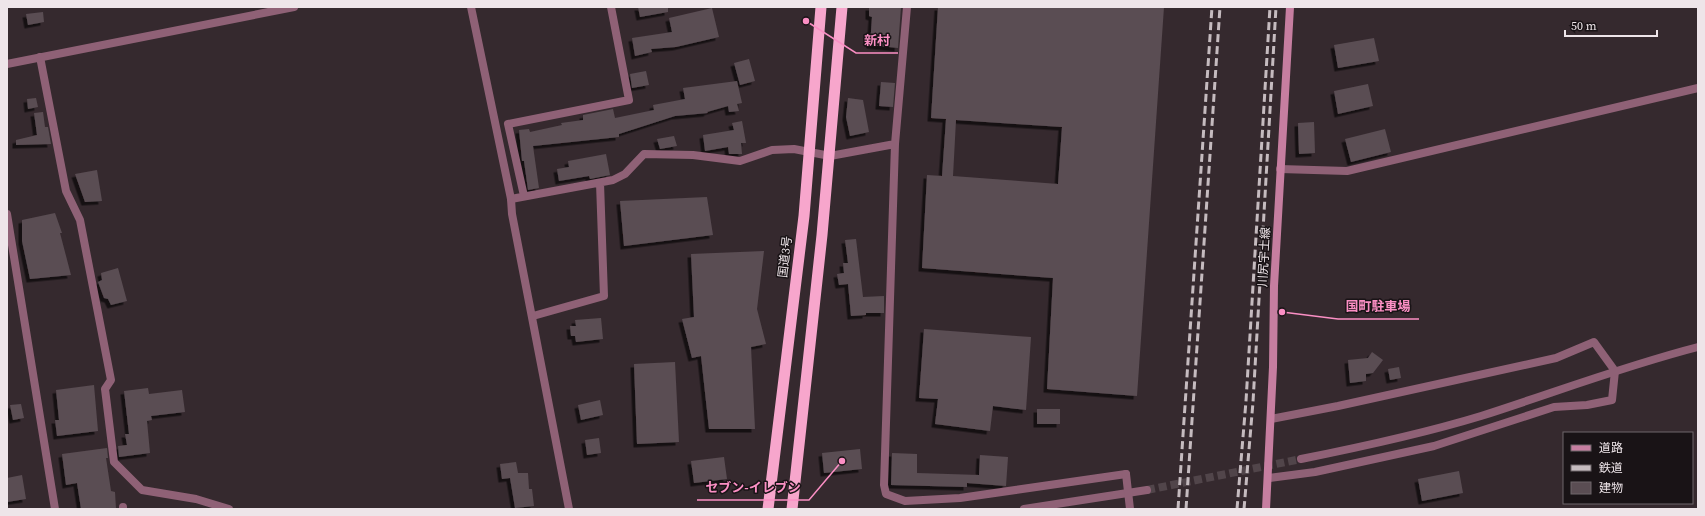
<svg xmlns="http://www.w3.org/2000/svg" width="1705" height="516" font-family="'Source Serif 4','Noto Sans JP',serif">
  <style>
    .building { fill: #5a4d53; fill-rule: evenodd; filter: url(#shadow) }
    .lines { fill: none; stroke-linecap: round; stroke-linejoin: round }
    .tertiary-tunnel { stroke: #51454a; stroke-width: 8; stroke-dasharray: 8 4; stroke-linecap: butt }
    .minor { stroke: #8f6176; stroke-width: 8 }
    .tertiary { stroke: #8f6176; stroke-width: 8 }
    .secondary { stroke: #c67ea0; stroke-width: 8 }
    .trunk { stroke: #f7a6cc; stroke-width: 11 }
    .rail { stroke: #c5bbbf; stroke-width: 3; stroke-dasharray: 8 4; stroke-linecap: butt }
    .minor-bridge { stroke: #8f6176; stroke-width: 8 }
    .labels { text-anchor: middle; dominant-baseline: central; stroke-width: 3; stroke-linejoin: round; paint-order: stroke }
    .street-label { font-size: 12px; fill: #eee5e9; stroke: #191316 }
    .leader { fill: none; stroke: #fb8fc4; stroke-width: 1.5 }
    .callout-dot { fill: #fb8fc4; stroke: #191316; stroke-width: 1.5 }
    .callout-label { font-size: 13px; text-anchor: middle; font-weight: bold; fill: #fb8fc4; stroke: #191316; stroke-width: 3; stroke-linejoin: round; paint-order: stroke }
  </style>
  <defs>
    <filter id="shadow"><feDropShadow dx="-3.5" dy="3.5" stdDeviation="0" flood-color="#0009"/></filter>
  </defs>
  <rect width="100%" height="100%" fill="#35292e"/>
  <path class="building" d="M638,7H668V12L640,17Z
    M869,7H901L898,48L870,45L872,17L869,16Z
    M938,7H1164L1137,396L1047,389L1053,278L922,268L927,175L942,176L946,119L931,118ZM956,120L1062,127L1058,184L953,176Z
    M712,8L719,37L676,47L651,49L652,52L635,56L632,38L672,32L669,18Z
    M43,12L44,22L28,25L26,14Z
    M1374,38L1379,61L1338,68L1334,45Z
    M749,59L755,81L740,85L734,63Z
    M646,71L649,85L632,88L630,74Z
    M737,81L742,103L737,104L739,111L729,112L728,106L707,112L708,113L675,116L619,134V137L533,146L539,188L528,190L524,161H522L519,130L529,129L530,132L562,125L561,123L583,120V115L613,109L615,118L654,110L653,105L685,99L683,88Z
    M881,82L895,83L893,107L879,106Z
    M1368,84L1373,106L1338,114L1334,91Z
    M36,98L38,107L28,109L27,99Z
    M848,98L863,100L869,132L850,136L846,117Z
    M43,112L45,127H48L51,144L16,145V140L37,135L34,113Z
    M742,121L746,143H741L742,154H729L728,147L705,151L703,135L734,130L732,123Z
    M1314,122L1315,153L1299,154L1298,123Z
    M1385,129L1391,152L1351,162L1345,139Z
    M674,136L677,146L660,149L657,139Z
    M606,154L610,175L590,179L589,176L559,181L557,169L569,167L568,161Z
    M97,170L102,201L85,202L75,174Z
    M707,197L713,235L624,246L620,201Z
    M55,213L62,233H60L71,275L30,279L22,241V220Z
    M856,239L863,297L884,296V313H866V315L851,316L848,284L839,285L837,274L844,273L843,263H848L845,240Z
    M764,251L757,309L766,344L751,347L755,429H709L701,356L692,358L682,319L694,317L691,254Z
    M118,268L127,301L111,305L108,299L104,298L98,282L102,280L101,273Z
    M601,318L603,339L576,342L575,336H571L570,326H576L575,320Z
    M924,329L1031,337L1026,410L993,406L990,431L935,424L938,399L919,398Z
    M1372,352L1383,360L1373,373L1366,374V381L1350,383L1348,360L1368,358Z
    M675,362L679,442L637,444L634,364Z
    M1399,367L1401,378L1390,380L1388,369Z
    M94,385L98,431L57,436L55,420H59L56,390Z
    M148,388L149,394L182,390L185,412L151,416L152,420L147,421L150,453L119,457L118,446L127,445L125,434H129L124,391Z
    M600,400L603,415L581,420L578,405Z
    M21,404L24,418L13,420L10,405Z
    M1037,409H1060V424H1037Z
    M599,438L601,453L587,455L585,440Z
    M107,448L108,458H106L111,491L115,492L116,509H81L77,483L66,485L62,454Z
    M860,449L862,469L824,473L822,453Z
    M892,453L917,454V473L979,475L980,455L1008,457L1006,486L967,483V487L891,485Z
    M724,457L727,479L694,483L691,461Z
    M516,462L518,473H528L529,489H532L534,506L515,508L510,478L502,479L500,464Z
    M1459,471L1463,493L1422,501L1418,479Z
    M22,475L26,499L7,502V478Z"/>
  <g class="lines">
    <path class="tertiary-tunnel" d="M1147,490L1301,459"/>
    <path class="minor" d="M907,7L895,144L884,485L886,494L905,501L960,498L1126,474
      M40,57L66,191L80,220L111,380L105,389L114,462L142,490L196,499L229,509
      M1280,169L1347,171L1698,88
      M524,196L508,124L629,100L611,7
      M511,199L613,180L625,174L644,154L693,155L740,161L772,150L794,149L830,156L895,144
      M533,316L604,296L600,183
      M1269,478L1315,472L1434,446L1554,407L1587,405L1612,400L1615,371L1594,342L1556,358L1338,406L1271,419
      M123,507V509"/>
    <path class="tertiary" d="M471,7L511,199L512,214L569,509
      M7,64L294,7
      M7,214L55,509
      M1301,459C1361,447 1422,434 1481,416C1553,393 1624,366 1698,347
      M1024,509L1147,490"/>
    <path class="secondary" d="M1266,509L1273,367L1274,286L1290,7"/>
    <path class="trunk" d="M768,509L804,216L821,7
      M792,509L822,235L842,7"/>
    <path class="rail" d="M1178,509L1212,7
      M1186,509L1220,7
      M1237,509L1246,401L1270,7
      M1244,509L1253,402L1276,7"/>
    <path class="minor-bridge" d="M1126,474L1130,509"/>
  </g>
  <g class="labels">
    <g class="street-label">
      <text transform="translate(785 257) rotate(-83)">国道3号</text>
      <text transform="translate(1264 257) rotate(-87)">川尻宇土線</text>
    </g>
  </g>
  <path class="leader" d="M806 21L856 53H898M1282 312L1338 319H1419M842 461L809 500H697"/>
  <g class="callout-dot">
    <circle cx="806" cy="21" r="4"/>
    <circle cx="1282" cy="312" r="4"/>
    <circle cx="842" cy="461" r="4"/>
  </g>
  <g class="callout-label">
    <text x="877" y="45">新村</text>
    <text x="1378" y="311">国町駐車場</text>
    <text x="753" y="492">セブン-イレブン</text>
  </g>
  <rect width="1705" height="516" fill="none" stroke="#eee5e9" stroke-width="16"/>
  <rect x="1563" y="432" width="130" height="72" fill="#191316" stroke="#6e676a"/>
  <rect x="1571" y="445" width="20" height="6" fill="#c67ea0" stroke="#6e676a"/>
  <text x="1599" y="452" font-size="12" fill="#eee5e9">道路</text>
  <rect x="1571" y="465" width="20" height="6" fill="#c5bbbf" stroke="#6e676a"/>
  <text x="1599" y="472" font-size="12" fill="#eee5e9">鉄道</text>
  <rect x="1571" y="482" width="20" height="12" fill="#5a4d53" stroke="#6e676a"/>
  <text x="1599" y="492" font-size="12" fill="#eee5e9">建物</text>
  <path d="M1565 30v6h92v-6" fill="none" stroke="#eee5e9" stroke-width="2"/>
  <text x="1571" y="30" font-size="12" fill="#eee5e9" stroke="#191316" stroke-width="3" paint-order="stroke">50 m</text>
</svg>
